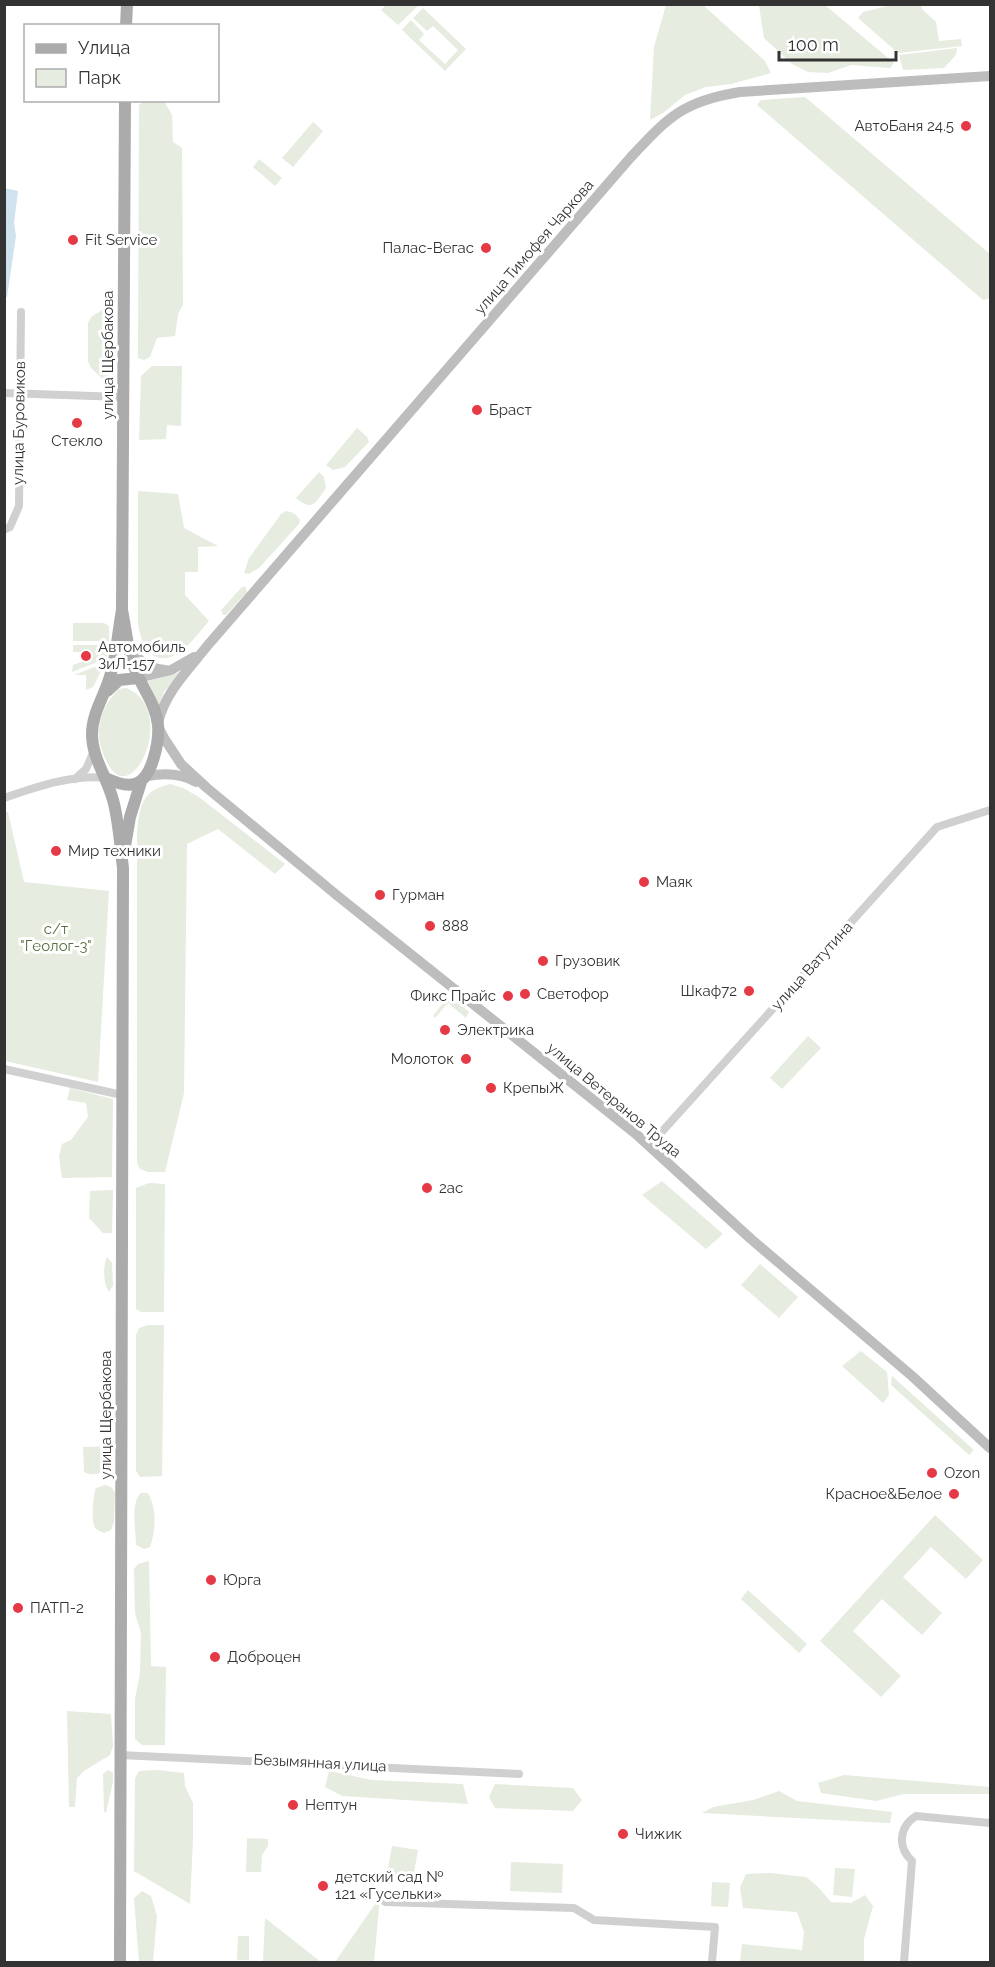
<svg xmlns="http://www.w3.org/2000/svg" width="995" height="1967" font-family="Raleway,sans-serif">
  <style>
    .green { fill: #e6ecdf }
    .water { fill: #cfe2ee }
    .lines { fill: none; stroke-linecap: round; stroke-linejoin: round }
    .street { stroke: #d0d0d0; stroke-width: 8 }
    .secondary { stroke: #bdbdbd; stroke-width: 10 }
    .primary { stroke: #ababab; stroke-width: 12 }
    .poi-dot { fill: #e63946; stroke: #fff; stroke-width: 2 }
    .labels { text-anchor: middle; dominant-baseline: central; stroke-width: 6; stroke-linejoin: round; paint-order: stroke }
    .poi-label { font-size: 15px; fill: #333; stroke: #fff; text-anchor: start }
    .street-label { font-size: 15px; fill: #333; stroke: #fff }
    .park-label { font-size: 15px; fill: #56703f; stroke: #fff }
  </style>
  <rect width="100%" height="100%" fill="#fff"/>
  <path class="green" d="M387,4H419V5L398,25L381,10Z
    M896,4L921,5L922,9L936,22L939,41L961,39L962,46L898,53L858,18L863,12Z
    M666,5H703L765,61L771,73L731,84L706,87L685,95L663,113L650,120L654,47Z
    M759,5H825L894,63L890,68L851,65L828,73L808,72L792,64L764,38Z
    M423,8L466,49L445,71L402,30L411,20L424,34L419,40L445,64L458,50L433,26L427,31L413,18Z
    M957,48L956,55L944,68L903,70L899,55Z
    M805,97L990,254V298L983,300L757,105L761,100Z
    M145,100L164,101L172,115L173,142L182,148L183,305L178,314L175,336L157,338L150,357L144,360L138,358L139,105Z
    M313,122L323,131L293,167L282,158Z
    M259,159L282,178L275,186L253,167Z
    M105,308L111,310L110,382H106L91,368L88,361V323L91,317Z
    M152,366H182L181,426L167,425L166,439L139,440L141,376Z
    M357,428L367,437L369,442L345,467L333,470L326,465Z
    M319,472L324,477L326,488C315,503 313,512 296,498Z
    M138,491L178,494L184,528L218,546L198,547V572H185V595L209,621C201,630 193,641 184,649C157,671 142,650 138,624Z
    M286,511C293,512 296,514 300,520L299,524L259,568L249,574L244,573L249,558L281,514Z
    M245,586L247,592L226,615H223L221,610L241,588Z
    M73,623H104L109,626V641H73Z
    M73,645H108L107,658L72,672L73,665L92,658V652H73Z
    M105,663L93,687L86,690V675H74Z
    M180,672L164,692L159,705L148,681Z
    M126,688C179,708 133,811 108,764C104,757 100,747 99,738C98,719 105,702 119,689Z
    M170,784L183,788L199,797L285,864L275,874L218,829L187,844L184,1093L165,1172H148L140,1169L137,1163V832C140,806 141,791 170,784Z
    M5,812H8L24,882L109,891L98,1082L5,1061Z
    M449,995L469,1012L466,1018L448,1003L435,1018L433,1016Z
    M808,1036L821,1048L782,1089L770,1078Z
    M70,1088L113,1099L112,1177L62,1178L59,1156L62,1144L71,1140L88,1117L86,1103L67,1100Z
    M662,1181L723,1234L706,1249L642,1195Z
    M149,1183L165,1184L164,1312H141L136,1309V1188Z
    M113,1190L112,1233H103L89,1218L90,1191Z
    M107,1257L112,1263L113,1286L109,1292C103,1284 103,1266 107,1257Z
    M760,1264L798,1297L779,1318L741,1285Z
    M148,1325H164L162,1476L140,1477L136,1471V1335L139,1328Z
    M861,1351L887,1372L889,1395L883,1403L842,1366Z
    M892,1376L974,1450L969,1455L891,1385Z
    M114,1446C116,1462 102,1481 84,1472L83,1447Z
    M105,1485L111,1487L115,1492L114,1522L111,1530L104,1533C100,1531 98,1531 95,1528C91,1522 93,1495 96,1488Z
    M141,1493H148C157,1509 156,1530 150,1547L144,1549L136,1545C136,1530 130,1503 141,1493Z
    M935,1515L983,1560L966,1579L931,1547L903,1577L942,1613L922,1635L882,1599L853,1631L901,1676L881,1697L820,1641Z
    M149,1561L151,1666L166,1667L165,1745H142L135,1739V1699L140,1673L141,1633L135,1613L134,1569L138,1564Z
    M748,1590L807,1644L799,1653L741,1599Z
    M67,1711L111,1714L113,1746L110,1755L84,1771L77,1778L75,1807H69Z
    M108,1770L113,1773V1782L106,1813L104,1812L103,1774Z
    M158,1770L184,1773L185,1786L193,1803V1840L190,1904L134,1871L135,1778L139,1771Z
    M329,1771L372,1780L463,1784L468,1804L342,1796L325,1787Z
    M844,1775L990,1787V1794H904L876,1801L821,1793L818,1783Z
    M495,1784L573,1788L582,1800L573,1811L495,1808L489,1797Z
    M779,1791L797,1801L892,1812L890,1823L702,1813L713,1807L753,1800Z
    M247,1838L268,1839V1846L262,1855L261,1872H246Z
    M392,1846L418,1850L413,1878L387,1874Z
    M511,1862L563,1864L562,1893L510,1891Z
    M835,1868L855,1869L852,1897L833,1895Z
    M770,1873L806,1877L817,1886L831,1902L851,1903L865,1895L873,1906L864,1939V1962H740L742,1944L802,1950L804,1932L797,1912L743,1908L740,1887L746,1874Z
    M712,1882L730,1883L728,1907L711,1906Z
    M142,1891L151,1896L157,1916L153,1962H139L134,1898Z
    M380,1897L374,1962H335Z
    M265,1918L321,1962H263Z
    M238,1936H249V1960H237Z"/>
  <path class="water" d="M4,188L18,191L14,223L16,236L7,297H4Z"/>
  <g class="lines">
    <path class="street" d="M4,393L123,397
      M4,530L10,527L19,506L21,312
      M75,779L86,769L93,753
      M4,798C36,787 73,774 106,778
      M4,1069L122,1095
      M649,1146L937,827L990,810
      M120,1755L519,1774
      M385,1902L574,1908L594,1920L715,1927L712,1962
      M904,1962L912,1861C897,1847 899,1827 916,1816L990,1823"/>
    <path class="secondary" d="M129,648C139,661 148,668 165,670
      M138,678L171,670L194,657
      M158,723C165,692 189,669 208,645L631,157C669,116 684,101 740,92L990,76
      M158,727L164,738L181,764L207,788L339,897L636,1134L751,1239L912,1376L990,1448
      M147,776C164,773 181,773 196,782"/>
    <path class="primary" d="M126,26L127,4
      M107,691L119,680L138,678
      M106,778C132,791 146,786 154,757C157,747 159,736 158,725C156,704 142,688 135,669C127,650 126,629 122,610L125,100
      M125,846L130,817L141,782
      M120,1962L123,868C120,845 119,822 113,800C107,777 92,758 92,734C92,712 106,694 111,673C117,653 118,631 122,610"/>
  </g>
  <g class="poi-dot">
    <circle cx="966" cy="126" r="6"/>
    <circle cx="73" cy="240" r="6"/>
    <circle cx="486" cy="248" r="6"/>
    <circle cx="477" cy="410" r="6"/>
    <circle cx="77" cy="423" r="6"/>
    <circle cx="86" cy="656" r="6"/>
    <circle cx="56" cy="851" r="6"/>
    <circle cx="644" cy="882" r="6"/>
    <circle cx="380" cy="895" r="6"/>
    <circle cx="430" cy="926" r="6"/>
    <circle cx="543" cy="961" r="6"/>
    <circle cx="749" cy="991" r="6"/>
    <circle cx="525" cy="994" r="6"/>
    <circle cx="508" cy="996" r="6"/>
    <circle cx="445" cy="1030" r="6"/>
    <circle cx="466" cy="1059" r="6"/>
    <circle cx="491" cy="1088" r="6"/>
    <circle cx="427" cy="1188" r="6"/>
    <circle cx="932" cy="1473" r="6"/>
    <circle cx="954" cy="1494" r="6"/>
    <circle cx="211" cy="1580" r="6"/>
    <circle cx="18" cy="1608" r="6"/>
    <circle cx="215" cy="1657" r="6"/>
    <circle cx="293" cy="1805" r="6"/>
    <circle cx="623" cy="1834" r="6"/>
    <circle cx="323" cy="1886" r="6"/>
  </g>
  <g class="labels">
    <g class="poi-label">
      <text x="954" y="126" text-anchor="end">АвтоБаня 24.5</text>
      <text x="85" y="240">Fit Service</text>
      <text x="474" y="248" text-anchor="end">Палас-Вегас</text>
      <text x="489" y="410">Браст</text>
      <text x="77" y="441" text-anchor="middle">Стекло</text>
      <text x="98" y="647">Автомобиль<tspan x="98" dy="17">ЗиЛ-157</tspan></text>
      <text x="68" y="851">Мир техники</text>
      <text x="656" y="882">Маяк</text>
      <text x="392" y="895">Гурман</text>
      <text x="442" y="926">888</text>
      <text x="555" y="961">Грузовик</text>
      <text x="737" y="991" text-anchor="end">Шкаф72</text>
      <text x="537" y="994">Светофор</text>
      <text x="496" y="996" text-anchor="end">Фикс Прайс</text>
      <text x="457" y="1030">Электрика</text>
      <text x="454" y="1059" text-anchor="end">Молоток</text>
      <text x="503" y="1088">КрепыЖ</text>
      <text x="439" y="1188">2ас</text>
      <text x="944" y="1473">Ozon</text>
      <text x="942" y="1494" text-anchor="end">Красное&amp;Белое</text>
      <text x="223" y="1580">Юрга</text>
      <text x="30" y="1608">ПАТП-2</text>
      <text x="227" y="1657">Доброцен</text>
      <text x="305" y="1805">Нептун</text>
      <text x="635" y="1834">Чижик</text>
      <text x="335" y="1877">детский сад №<tspan x="335" dy="17">121 «Гусельки»</tspan></text>
    </g>
    <g class="street-label">
      <text transform="translate(534 247) rotate(-49)">улица Тимофея Чаркова</text>
      <text transform="translate(108 355) rotate(-90)">улица Щербакова</text>
      <text transform="translate(19 423) rotate(-89)">улица Буровиков</text>
      <text transform="translate(812 966) rotate(-48)">улица Ватутина</text>
      <text transform="translate(614 1100) rotate(40)">улица Ветеранов Труда</text>
      <text transform="translate(106 1415) rotate(-90)">улица Щербакова</text>
      <text transform="translate(320 1763) rotate(3)">Безымянная улица</text>
    </g>
    <g class="park-label">
      <text x="56" y="929">с/т<tspan x="56" dy="17">"Геолог-3"</tspan></text>
    </g>
  </g>
  <rect width="995" height="1967" fill="none" stroke="#333333" stroke-width="12"/>
  <rect x="24" y="24" width="195" height="78" fill="#ffffff" stroke="#adadad" stroke-width="1.5"/>
  <rect x="36" y="44" width="30" height="9" fill="#ababab" stroke="#adadad" stroke-width="1.5"/>
  <text x="78" y="54" font-size="18" fill="#333333">Улица</text>
  <rect x="36" y="69" width="30" height="18" fill="#e6ecdf" stroke="#adadad" stroke-width="1.5"/>
  <text x="78" y="84" font-size="18" fill="#333333">Парк</text>
  <path d="M779 51v9h117v-9" fill="none" stroke="#333333" stroke-width="3"/>
  <text x="788" y="51" font-size="18" fill="#333333" stroke="#ffffff" stroke-width="4.5" paint-order="stroke">100 m</text>
</svg>
